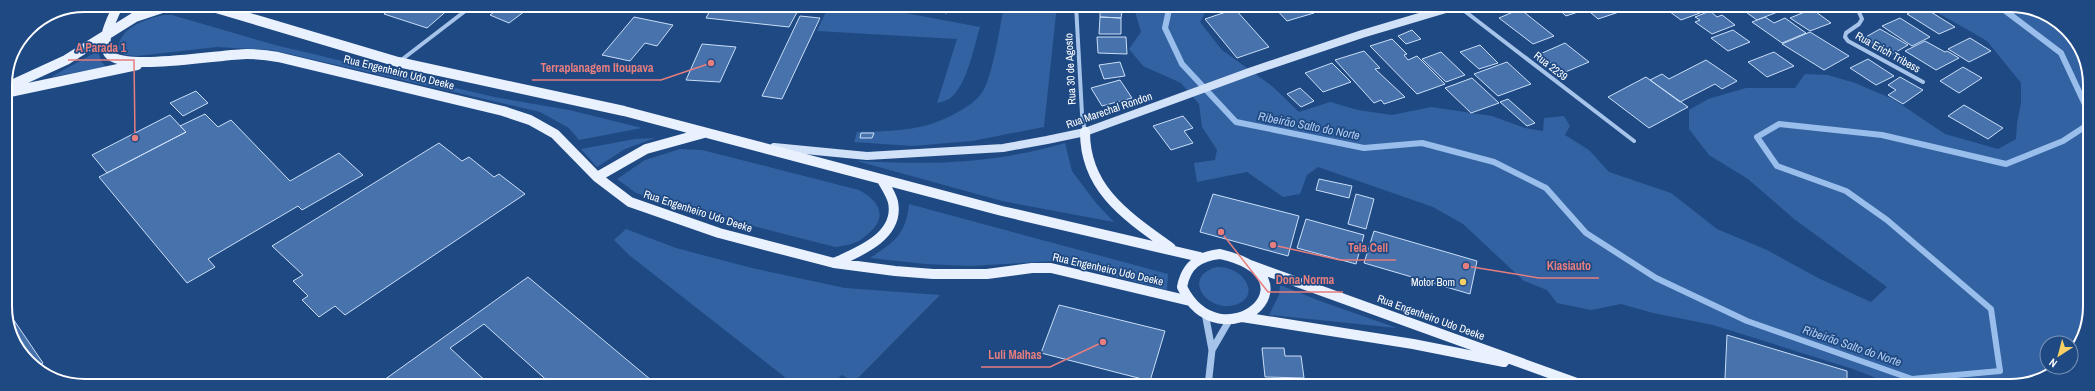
<svg xmlns="http://www.w3.org/2000/svg" width="2095" height="391" font-family="'Archivo Narrow',sans-serif">
  <style>
    .green { fill: #3262a1 }
    .lines { fill: none; stroke-linecap: round; stroke-linejoin: round }
    .stream { stroke: #99beeb; stroke-width: 6 }
    .building { fill: #4772ac; stroke: #cadef7 }
    .minor { stroke: #a6c3e9; stroke-width: 4 }
    .tertiary { stroke: #a6c3e9; stroke-width: 7 }
    .secondary { stroke: #d1e1f7; stroke-width: 8 }
    .primary { stroke: #e9f1fe; stroke-width: 10 }
    .poi-dot { fill: #f8d065; stroke: #1f4983; stroke-width: 1.5 }
    .labels { text-anchor: middle; dominant-baseline: central; stroke-width: 3.5; stroke-linejoin: round; paint-order: stroke }
    .street-label { font-size: 11px; fill: #fff; stroke: #1f4983 }
    .poi-label { font-size: 11px; fill: #fff; stroke: #1f4983; text-anchor: end }
    .water-label { font-size: 12px; font-style: italic; fill: #b1cdf1; stroke: #1f4983 }
    .rim { fill: none; stroke: #fff; stroke-width: 2 }
    .leader { fill: none; stroke: #e67e7e; stroke-width: 1.5 }
    .callout-dot { fill: #e67e7e; stroke: #1f4983; stroke-width: 1.5 }
    .callout-label { font-size: 12px; text-anchor: middle; font-weight: bold; fill: #e67e7e; stroke: #1f4983; stroke-width: 3.5; stroke-linejoin: round; paint-order: stroke }
  </style>
  <rect width="100%" height="100%" fill="#1f4983"/>
  <path class="green" d="M829,5H863L980,27C974,46 967,87 949,99C946,101 941,102 937,103L957,39L817,31Z
    M1004,5H1057L1044,127L972,141L912,146L854,142L857,132C897,131 928,131 963,109C970,105 979,98 983,91C993,74 1000,27 1004,5Z
    M1133,5H1209L1200,22L1222,50L1272,86L1299,112L1330,102L1358,110L1392,115L1431,107L1492,116L1525,128L1543,131L1544,118L1564,116L1570,126L1565,135L1589,150L1609,172L1671,193L1717,229L1767,250L1818,278L1871,302L1887,287L1794,219L1748,179L1709,155L1689,129V110L1708,99L1746,88H1795L1805,74L1828,75L1855,83L1893,99L1945,134L1998,149L2016,139L2017,123L2021,103V83L1987,41L1926,6H2020L2066,28L2088,69L2089,206L2085,219L2089,222V316L2082,341L2071,355V343H2047V367H2060L2015,386H1897L1853,369L1713,325L1653,313L1621,304L1591,310L1557,303L1547,290L1524,281L1463,224L1433,207L1318,167L1307,175L1300,194L1283,197L1247,172L1197,182L1194,163L1215,160L1217,150L1202,127L1199,104L1181,83L1143,66L1129,49L1141,32Z
    M164,15H172L275,45L494,97L569,110L642,128L579,140L569,128L540,112L272,50L217,47L137,56L125,55L118,49C119,28 145,19 164,15Z
    M98,51L101,61L106,67L51,77Z
    M655,138L625,149L597,167L581,149L635,139Z
    M1065,143L1072,171L1096,203L1114,222L1002,201L857,161C931,165 993,164 1065,143Z
    M680,149L702,150L859,190C878,200 889,216 869,233C865,236 861,241 856,242C850,245 842,246 835,247L676,206L636,193L617,179L645,160Z
    M909,204L1168,274L1167,290L1056,261L970,266L925,264L870,258C894,242 906,235 909,204Z
    M626,229L676,248L752,268L845,288L940,295L854,382L842,375L829,385H795L629,255L614,240Z
    M1217,267C1243,266 1263,296 1235,305C1206,313 1181,276 1217,267Z
    M1280,285L1320,301L1397,328L1269,315L1279,295Z"/>
  <g class="lines">
    <path class="stream" d="M1170,5L1165,28L1182,64L1236,122L1364,148L1422,143L1494,162L1546,188L1586,233L1656,278L1747,321L1912,379L2000,371L1991,309L1887,220L1846,191L1777,166L1757,137L1779,124L1882,135L2006,164L2063,141L2089,124
      M1999,6L2061,53L2089,113"/>
  </g>
  <path class="building" d="M395,5H440L450,8L427,28L384,14Z
    M533,5L509,23L490,15L494,12L481,6Z
    M713,5H801L789,27L706,18Z
    M906,5H951L947,13Z
    M1272,5H1307L1314,13L1287,21Z
    M1555,6H1575L1581,11L1566,16Z
    M1583,6H1615L1622,11L1598,19Z
    M1662,6H1690L1700,13L1681,20Z
    M1755,6H1793L1757,20L1743,10Z
    M1923,7L1955,27L1939,34L1907,14Z
    M1235,9L1269,47L1237,58L1205,19Z
    M1520,9L1554,36L1533,44L1499,18Z
    M1812,9L1831,23L1810,31L1790,18Z
    M1100,10L1122,11L1121,18L1100,17Z
    M1710,11L1717,17L1722,15L1735,25L1712,34L1695,22L1700,20L1695,17Z
    M800,16L820,18L782,99L762,96Z
    M634,17L673,25L657,46L645,43L630,61L602,55Z
    M1100,17L1121,18V34H1099Z
    M1765,17L1774,23L1785,18L1806,33L1782,43L1752,22Z
    M1900,18L1930,37L1912,46L1882,26Z
    M1880,29L1908,45L1891,55L1864,38Z
    M1412,30L1421,39L1406,44L1398,36Z
    M1733,30L1750,42L1728,51L1711,38Z
    M1810,32L1849,56L1824,70L1782,44Z
    M1097,37H1126L1127,54L1098,53Z
    M1970,38L1991,51L1969,62L1948,49Z
    M1392,39L1407,54L1404,55L1408,60L1417,56L1445,84L1417,94L1370,46Z
    M1925,41L1945,52L1947,51L1959,58L1936,70L1905,51Z
    M1565,43L1589,62L1563,73L1540,54Z
    M702,44L736,47L720,82L686,80Z
    M1480,45L1498,63L1479,69L1460,52Z
    M1364,51L1380,68L1375,69L1405,97L1384,104L1381,100L1374,103L1335,60Z
    M1441,52L1465,75L1446,82L1422,59Z
    M1774,52L1794,66L1767,77L1748,62Z
    M1868,59L1894,76L1876,85L1850,68Z
    M1706,60L1737,81L1722,89L1715,84L1680,102L1650,80L1662,74L1669,79Z
    M1120,62L1125,76L1104,79L1099,65Z
    M1507,62L1531,84L1498,96L1474,74Z
    M1332,63L1351,82L1323,92L1305,73Z
    M1963,67L1982,78L1959,93L1940,81Z
    M1646,77L1650,80L1688,107L1649,128L1608,97Z
    M1900,77L1923,90L1903,104L1888,95L1896,90L1888,85Z
    M1472,78L1499,103L1471,113L1445,88Z
    M1120,80L1132,98L1102,106L1091,88Z
    M1300,88L1314,101L1301,107L1287,94Z
    M196,91L208,103L183,116L170,103Z
    M1508,99L1535,123L1527,126L1500,102Z
    M1964,105L2003,128L1988,139L1948,116Z
    M205,114L218,127L231,120L290,181L339,153L363,175L302,210L298,206L208,259L215,267L187,283L99,177L186,132L180,126Z
    M170,115L186,132L107,173L92,155Z
    M1183,116L1193,128L1184,131L1193,143L1171,150L1153,126Z
    M861,133H874L872,138H860Z
    M439,143L462,161L469,157L494,177L499,174L525,194L345,315L335,306L319,317L302,300L308,296L293,281L303,275L272,246Z
    M1319,179L1352,186L1349,198L1316,190Z
    M1213,194L1299,216L1288,256L1200,232Z
    M1356,194L1374,199L1366,229L1348,224Z
    M1306,219L1364,235L1356,264L1297,248Z
    M1374,231L1477,261L1470,294L1364,263Z
    M528,277L657,385H552L484,324L450,348L490,385H390L384,380Z
    M1059,305L1165,331L1150,381L1041,353Z
    M7,310L43,363L37,367L29,363L7,322Z
    M1727,335L1847,371V386H1750L1725,378Z
    M1262,348H1284L1285,356H1301L1304,378L1265,377Z"/>
  <g class="lines">
    <path class="minor" d="M1076,5L1082,114L1085,132
      M1458,6L1634,141
      M1846,6L1859,12L1862,19L1859,24L1846,33L1845,37L1848,41L1923,82
      M400,61L473,5"/>
    <path class="tertiary" d="M1205,313L1212,350L1208,386
      M1212,350L1230,319"/>
    <path class="secondary" d="M774,147L867,156L1003,148L1047,140L1085,132L1252,71L1362,34L1456,6"/>
    <path class="primary" d="M118,5C113,18 99,41 109,54C123,72 223,54 247,54C257,54 268,55 278,57L503,111L530,120L555,134L597,177L630,202L719,233L834,263L895,271L933,274H987L1032,268H1051L1190,301
      M206,5L398,62L624,111L1002,211L1200,257
      M5,88L66,60L135,17L171,5
      M5,93L137,65
      M1085,132C1085,190 1128,217 1171,248
      M597,177L646,149L704,133
      M1220,254C1325,278 1221,366 1182,287C1186,265 1199,256 1220,254Z
      M834,263C859,252 900,236 893,202C891,194 886,187 882,180
      M1250,265L1585,386
      M1242,317L1413,344L1504,362"/>
  </g>
  <circle class="poi-dot" cx="1463" cy="282" r="4"/>
  <g class="labels">
    <g class="street-label">
      <text transform="translate(1888 52) rotate(29)">Rua Erich Tribess</text>
      <text transform="translate(1551 66) rotate(38)">Rua 2239</text>
      <text transform="translate(1070 69) rotate(-93)">Rua 30 de Agosto</text>
      <text transform="translate(399 72) rotate(14)">Rua Engenheiro Udo Deeke</text>
      <text transform="translate(1109 110) rotate(-19)">Rua Marechal Rondon</text>
      <text transform="translate(698 211) rotate(18)">Rua Engenheiro Udo Deeke</text>
      <text transform="translate(1108 269) rotate(13)">Rua Engenheiro Udo Deeke</text>
      <text transform="translate(1431 317) rotate(20)">Rua Engenheiro Udo Deeke</text>
    </g>
    <g class="poi-label">
      <text x="1455" y="282">Motor Bom</text>
    </g>
    <g class="water-label">
      <text transform="translate(1309 126) rotate(11)">Ribeirão Salto do Norte</text>
      <text transform="translate(1852 346) rotate(19)">Ribeirão Salto do Norte</text>
    </g>
  </g>
  <path d="M0 0H2095V391H0ZM85 12H2010A73 73 0 0 1 2083 85V306A73 73 0 0 1 2010 379H85A73 73 0 0 1 12 306V85A73 73 0 0 1 85 12Z" fill="#1f4983" fill-rule="evenodd"/>
  <path class="rim" d="M85 12H2010A73 73 0 0 1 2083 85V306A73 73 0 0 1 2010 379H85A73 73 0 0 1 12 306V85A73 73 0 0 1 85 12Z"/>
  <path class="leader" d="M135 138L134 60H68M711 63L661 80H532M1273 245L1340 260H1396M1466 266L1539 278H1599M1221 232L1268 292H1343M1103 342L1050 367H981"/>
  <g class="callout-dot">
    <circle cx="135" cy="138" r="4"/>
    <circle cx="711" cy="63" r="4"/>
    <circle cx="1273" cy="245" r="4"/>
    <circle cx="1466" cy="266" r="4"/>
    <circle cx="1221" cy="232" r="4"/>
    <circle cx="1103" cy="342" r="4"/>
  </g>
  <g class="callout-label">
    <text x="101" y="52">A Parada 1</text>
    <text x="597" y="72">Terraplanagem Itoupava</text>
    <text x="1368" y="252">Tela Cell</text>
    <text x="1569" y="270">Kiasiauto</text>
    <text x="1305" y="284">Dona Norma</text>
    <text x="1015" y="359">Luli Malhas</text>
  </g>
  <g transform="translate(2059 355) rotate(216)"><circle r="19" fill="#1f4983" stroke="#7992b5"/>
  <path d="M0-3L7 15L0 10L-7 15Z" fill="#f8d065"/>
  <text y="-6" font-size="11" font-weight="bold" text-anchor="middle" fill="#ffffff">N</text>
  </g>
</svg>
